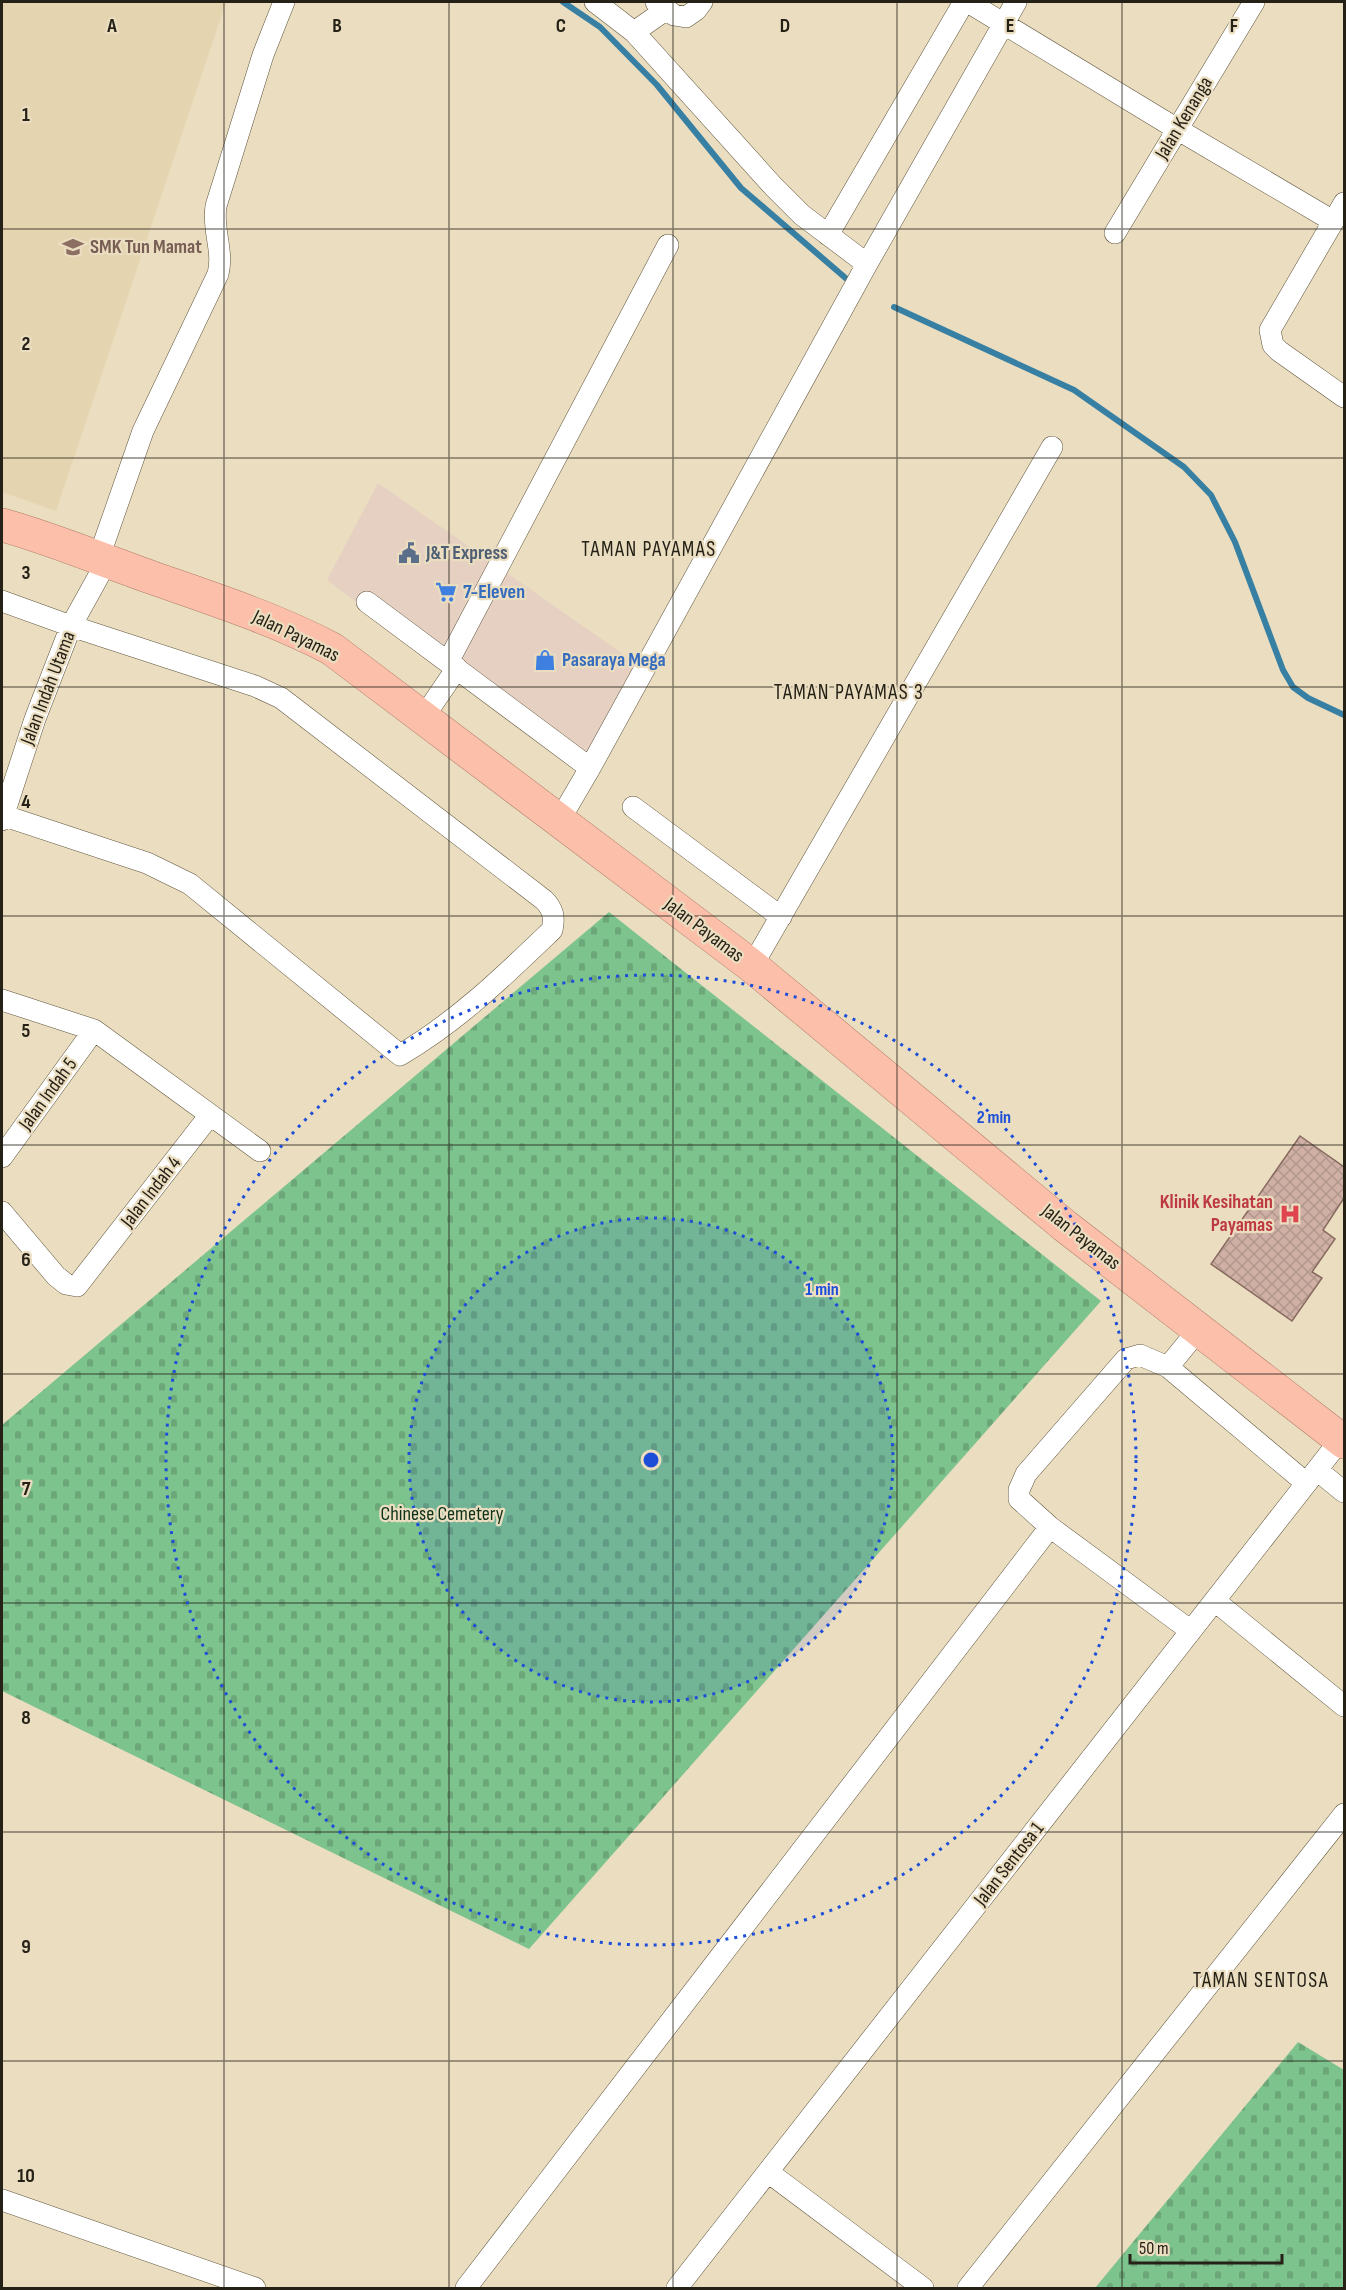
<svg xmlns="http://www.w3.org/2000/svg" width="1346" height="2290" font-family="'Sofia Sans Condensed',sans-serif">
  <style>
    .commercial { fill: #e5d0c2 }
    .built { fill: #e5d4b0 }
    .cemetery { fill: url(#cemetery-stones) }
    .lines { fill: none; stroke-linecap: round; stroke-linejoin: round }
    .stream { stroke: #3880a3; stroke-width: 6 }
    .building { fill: url(#building-cross-hatch); stroke: #87695f; stroke-width: 1.5 }
    .minor-casing { stroke: #60553c; stroke-width: 22 }
    .trunk-casing { stroke: #b17d68; stroke-width: 34 }
    .minor { stroke: #fff; stroke-width: 21 }
    .trunk { stroke: #fcbfaa; stroke-width: 33 }
    .grid { fill: none; stroke: #262117; stroke-width: 1.5; stroke-opacity: 0.55 }
    .ring { fill: none; stroke: #1d4ed8; stroke-width: 3; stroke-dasharray: 3 6 }
    .labels { text-anchor: middle; dominant-baseline: central; stroke-width: 4.5; stroke-linejoin: round; paint-order: stroke }
    .street-label { font-size: 20px; fill: #262117; stroke: #eaddc0 }
    .education-label { font-size: 20px; font-weight: bold; fill: #785e54; stroke: #eaddc0; text-anchor: start }
    .service-label { font-size: 20px; font-weight: bold; fill: #4e5e75; stroke: #eaddc0; text-anchor: start }
    .shop-label { font-size: 20px; font-weight: bold; fill: #366cbe; stroke: #eaddc0; text-anchor: start }
    .health-label { font-size: 20px; font-weight: bold; fill: #be3a42; stroke: #eaddc0; text-anchor: end }
    .park-label { font-size: 20px; fill: #0d3219; stroke: #eaddc0 }
    .neighbourhood-label { font-size: 21px; letter-spacing: 1.5px; fill: #262117; stroke: #eaddc0 }
    .grid-label { font-size: 20px; text-anchor: middle; font-weight: bold; fill: #262117; stroke: #eaddc0; stroke-width: 4.5; stroke-linejoin: round; paint-order: stroke }
    .centre { fill: #1d4ed8; stroke: #eaddc0; stroke-width: 3 }
    .ring-label { font-size: 18px; text-anchor: middle; font-weight: bold; fill: #1d4ed8; stroke: #eaddc0; stroke-width: 4.5; stroke-linejoin: round; paint-order: stroke }
  </style>
  <defs>
    <pattern id="cemetery-stones" width="16" height="16" patternUnits="userSpaceOnUse" patternTransform="scale(1.5)"><rect width="16" height="16" fill="#7dc38e"/><path d="M2 7V4a2 2 0 0 1 4 0v3zM10 15v-3a2 2 0 0 1 4 0v3z" fill="#6ca77a"/></pattern>
    <pattern id="building-cross-hatch" width="8" height="8" patternUnits="userSpaceOnUse" patternTransform="scale(1.5)"><rect width="8" height="8" fill="#d0b0a5"/><path d="M0 0l8 8M0 8l8-8" fill="none" stroke="#b2978d"/></pattern>
  </defs>
  <rect width="100%" height="100%" fill="#eaddc0"/>
  <path class="commercial" d="M378,483L640,666L580,770L327,580Z"/>
  <path class="built" d="M2,2H226L56,511L2,492Z"/>
  <path class="cemetery" d="M609,912L1101,1301L529,1949L2,1691V1425Z
    M1298,2042L1344,2070V2288H1095Z"/>
  <g class="lines">
    <path class="stream" d="M563,2L600,27L657,85L741,188L849,281
      M894,307L1074,390L1184,467L1211,495L1235,542L1283,670L1293,687L1308,698L1344,715"/>
  </g>
  <path class="building" d="M1300,1136L1344,1167V1198L1323,1230L1335,1239L1312,1272L1322,1278L1292,1321L1211,1264Z"/>
  <g class="lines">
    <defs>
      <path id="minor" d="M595,2L634,32L773,186L802,215L867,264
        M656,2L674,15L686,17L696,10L702,2
        M968,2L1177,129L1333,221
        M634,32L667,9
        M1344,203L1270,330L1273,345L1279,351L1344,397
        M1115,233L1254,2
        M828,235L964,2
        M99,557L143,431L218,274C224,251 212,230 216,206L263,55L284,2
        M2,601L71,626L255,686L281,698L544,900C553,909 555,917 552,930C504,976 458,1021 400,1055L190,884L147,863L2,815
        M367,602L590,768
        M448,662L668,245
        M423,718L457,668
        M633,807L781,917
        M2,820L35,719L71,626L107,561
        M559,821L590,768L867,264L1016,2
        M752,966L1052,447
        M2,1000L94,1030L260,1151
        M2,1157L94,1030
        M2,1212L56,1276L66,1284L77,1286L210,1115
        M1199,1329L1168,1367L1306,1483
        M1168,1367L1140,1355L1126,1359L1026,1474L1019,1490V1499L1050,1527L1191,1631
        M1317,1470L1344,1492
        M1215,1601L1344,1706
        M768,2172L923,2288
        M2,2200L255,2288
        M466,2288L1050,1527
        M677,2288L1341,1439
        M968,2288L1344,1814"/>
      <path id="trunk" d="M2,525C53,539 102,560 153,578C213,599 275,619 332,649L752,966L1065,1226L1344,1442"/>
    </defs>
    <use href="#minor" class="minor-casing"/>
    <use href="#trunk" class="trunk-casing"/>
    <use href="#minor" class="minor"/>
    <use href="#trunk" class="trunk"/>
  </g>
  <path class="grid" d="M224,2V2288M449,2V2288M673,2V2288M897,2V2288M1122,2V2288M2,229H1344M2,458H1344M2,687H1344M2,916H1344M2,1145H1344M2,1374H1344M2,1603H1344M2,1832H1344M2,2061H1344"/>
  <circle cx="651" cy="1460" r="242" fill="#1d4ed8" fill-opacity=".12"/>
  <g class="ring">
    <circle cx="651" cy="1460" r="242"/>
    <circle cx="651" cy="1460" r="485"/>
  </g>
  <defs>
    <symbol id="school-bare" viewBox="-9 -9 18 18"><path d="M0-5L7-2L0 1L-7-2ZM-4 1L0 2.5L4 1V4Q0 6-4 4Z" fill="#8d6e63" stroke="#eaddc0" stroke-width="2.5" paint-order="stroke"/></symbol>
    <symbol id="civic-bare" viewBox="-9 -9 18 18"><path d="M-.6-6.5H3V-4.5H.6V-3L4-1V1h2V6H-6V1h2V-1L-.6-3ZM-1.2 2.5V6h2.4V2.5Z" fill="#5c6f8a" stroke="#eaddc0" stroke-width="2.5" paint-order="stroke"/></symbol>
    <symbol id="supermarket-bare" viewBox="-9 -9 18 18"><path d="M-6-5.5h2.5l.6 2H6L4.5 2H-2.5L-4.4-4H-6ZM-1.5 3.2a1.3 1.3 0 1 0 .1 0ZM3 3.2a1.3 1.3 0 1 0 .1 0Z" fill="#3f7fe0" stroke="#eaddc0" stroke-width="2.5" paint-order="stroke"/></symbol>
    <symbol id="shop-bare" viewBox="-9 -9 18 18"><path d="M-5-2.5h2.3a2.7 3.5 0 0 1 5.4 0H5L5.5 6h-11ZM-1.5-2.5h3a1.5 2.3 0 0 0-3 0Z" fill="#3f7fe0" stroke="#eaddc0" stroke-width="2.5" paint-order="stroke"/></symbol>
    <symbol id="hospital-bare" viewBox="-9 -9 18 18"><path d="M-5-5h3v3.5h4V-5h3V5h-3V1.5h-4V5h-3Z" fill="#e0444e" stroke="#eaddc0" stroke-width="2.5" paint-order="stroke"/></symbol>
  </defs>
  <g fill-rule="evenodd">
    <use href="#school-bare" x="58" y="232" width="30" height="30"/>
    <use href="#civic-bare" x="394" y="538" width="30" height="30"/>
    <use href="#supermarket-bare" x="431" y="577" width="30" height="30"/>
    <use href="#shop-bare" x="530" y="645" width="30" height="30"/>
    <use href="#hospital-bare" x="1275" y="1199" width="30" height="30"/>
  </g>
  <g class="labels">
    <g class="street-label">
      <text transform="translate(1184 118) rotate(-59)">Jalan Kenanga</text>
      <text transform="translate(296 636) rotate(26)">Jalan Payamas</text>
      <text transform="translate(48 688) rotate(-69)">Jalan Indah Utama</text>
      <text transform="translate(704 930) rotate(37)">Jalan Payamas</text>
      <text transform="translate(48 1094) rotate(-54)">Jalan Indah 5</text>
      <text transform="translate(151 1192) rotate(-52)">Jalan Indah 4</text>
      <text transform="translate(1081 1237) rotate(38)">Jalan Payamas</text>
      <text transform="translate(1009 1864) rotate(-52)">Jalan Sentosa 1</text>
    </g>
    <g class="education-label">
      <text x="90" y="247">SMK Tun Mamat</text>
    </g>
    <g class="service-label">
      <text x="426" y="553">J&amp;T Express</text>
    </g>
    <g class="shop-label">
      <text x="463" y="592">7-Eleven</text>
      <text x="562" y="660">Pasaraya Mega</text>
    </g>
    <g class="health-label">
      <text x="1273" y="1202">Klinik Kesihatan<tspan x="1273" dy="23">Payamas</tspan></text>
    </g>
    <g class="park-label">
      <text x="442" y="1514">Chinese Cemetery</text>
    </g>
    <g class="neighbourhood-label">
      <text x="649" y="549">TAMAN PAYAMAS</text>
      <text x="849" y="692">TAMAN PAYAMAS 3</text>
      <text x="1261" y="1980">TAMAN SENTOSA</text>
    </g>
  </g>
  <g class="grid-label">
    <text x="112" y="32">A</text>
    <text x="337" y="32">B</text>
    <text x="561" y="32">C</text>
    <text x="785" y="32">D</text>
    <text x="1010" y="32">E</text>
    <text x="1234" y="32">F</text>
    <text x="26" y="121">1</text>
    <text x="26" y="350">2</text>
    <text x="26" y="579">3</text>
    <text x="26" y="808">4</text>
    <text x="26" y="1037">5</text>
    <text x="26" y="1266">6</text>
    <text x="26" y="1495">7</text>
    <text x="26" y="1724">8</text>
    <text x="26" y="1953">9</text>
    <text x="26" y="2182">10</text>
  </g>
  <circle cx="651" cy="1460" r="9" class="centre"/>
  <g class="ring-label">
    <text x="994" y="1123">2 min</text>
    <text x="822" y="1295">1 min</text>
  </g>
  <rect width="1346" height="2290" fill="none" stroke="#262117" stroke-width="6"/>
  <path d="M1130 2254v9h152v-9" fill="none" stroke="#262117" stroke-width="3"/>
  <text x="1139" y="2254" font-size="18" fill="#262117" stroke="#eaddc0" stroke-width="4.5" paint-order="stroke">50 m</text>
</svg>
